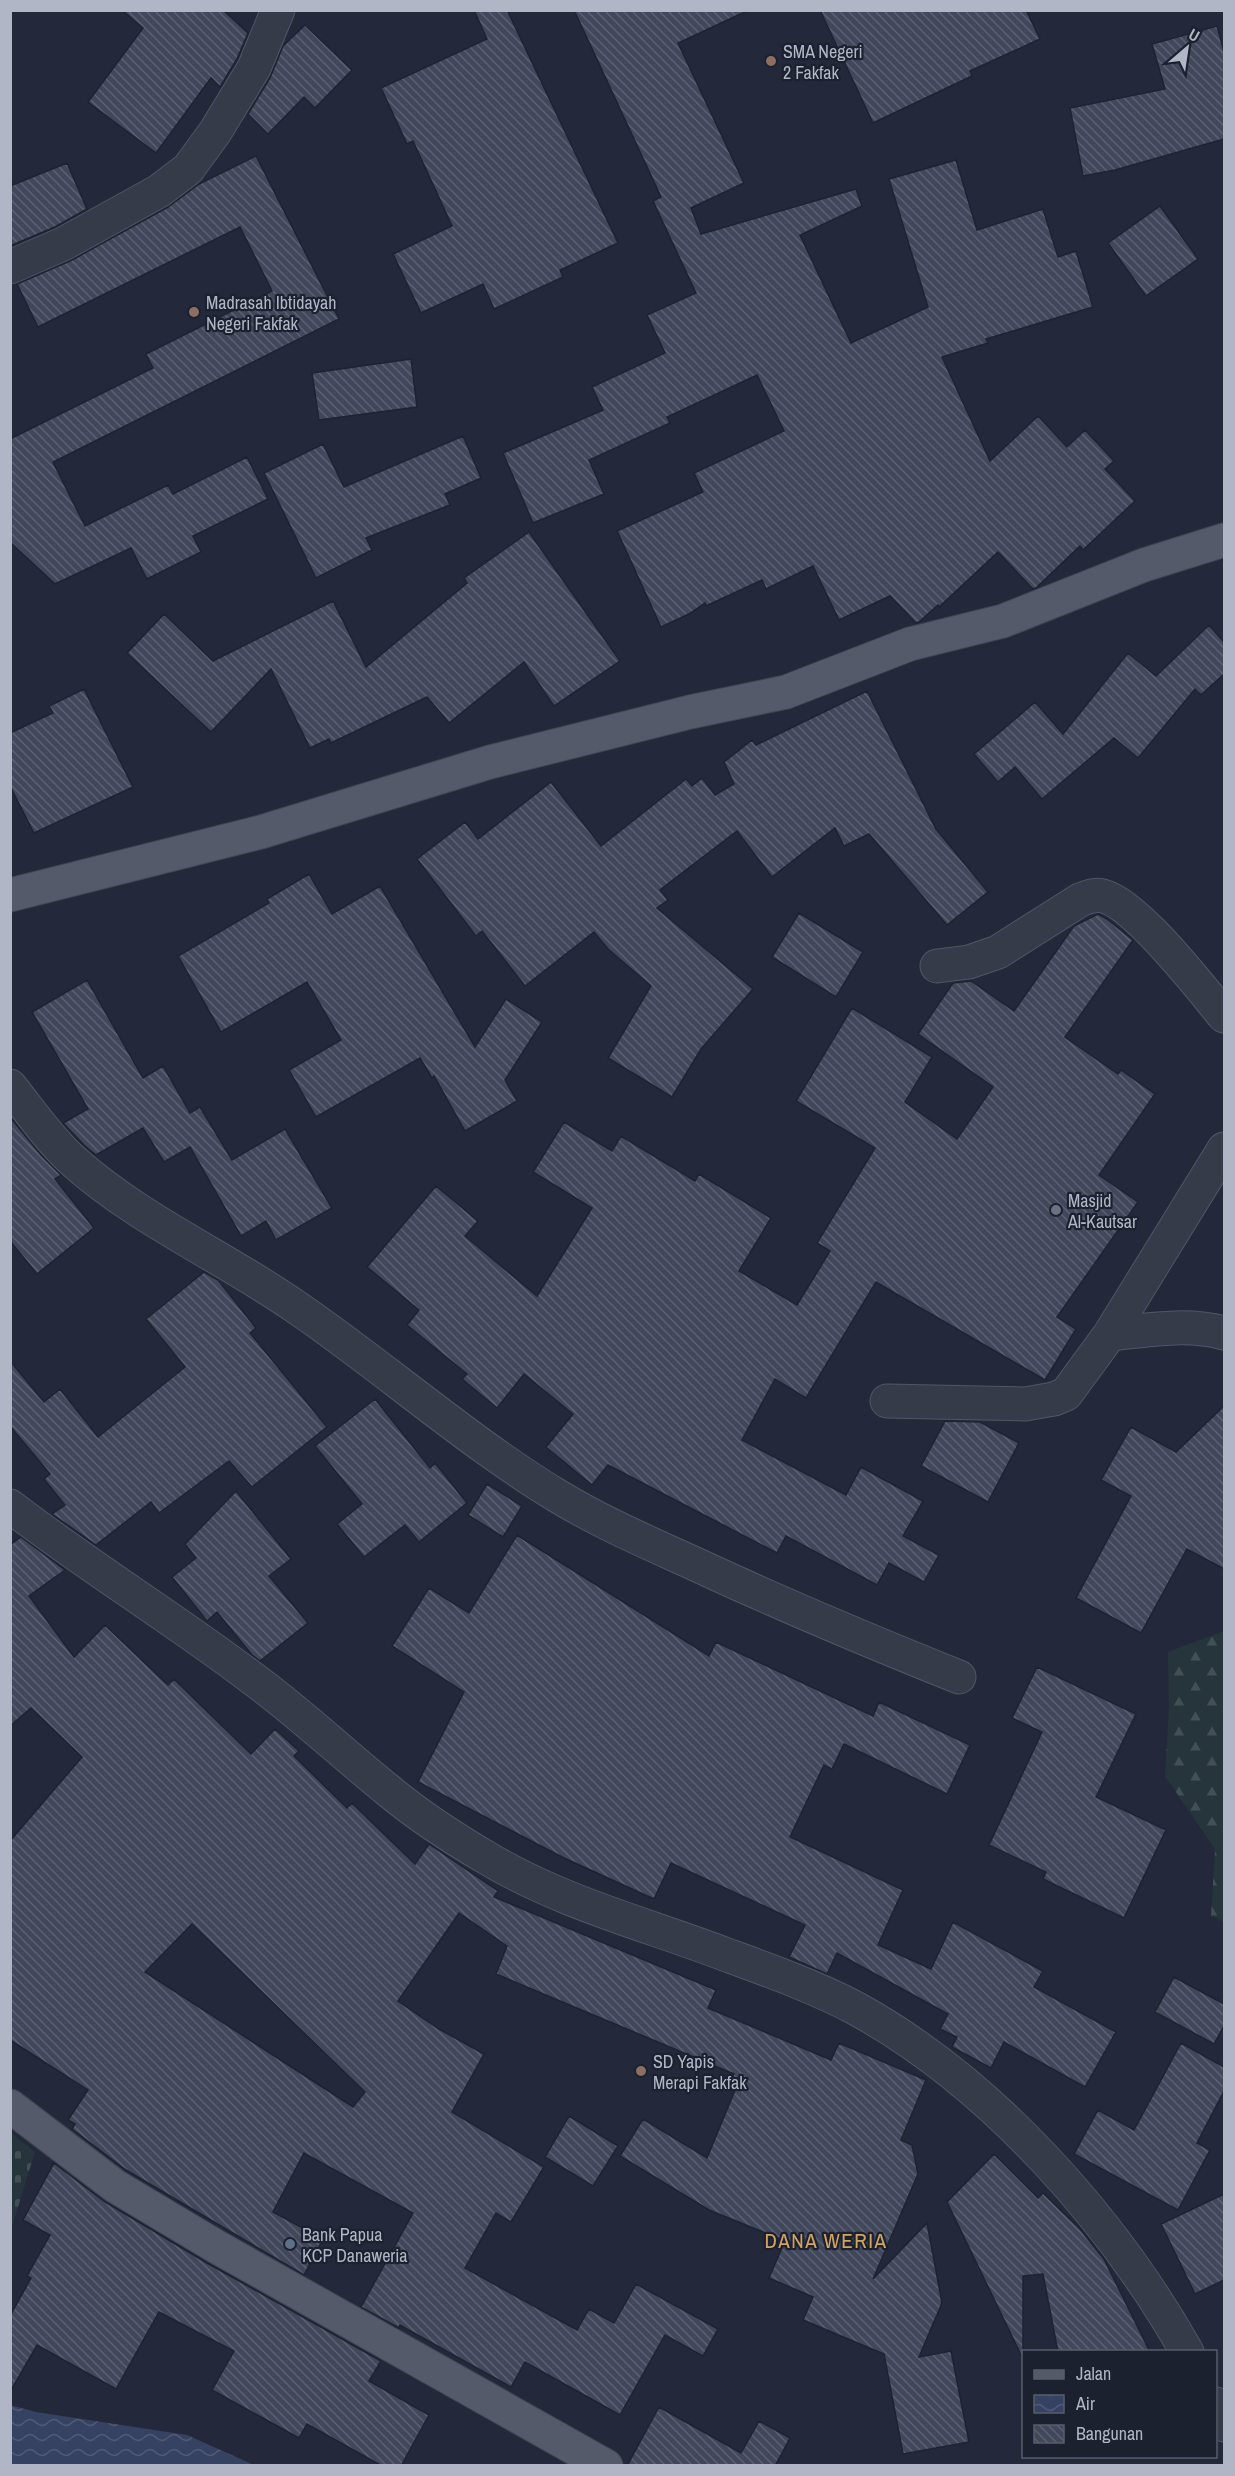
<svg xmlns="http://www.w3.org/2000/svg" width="1235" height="2476" font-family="'Archivo Narrow',sans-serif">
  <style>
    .forest { fill: url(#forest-firs) }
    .cemetery { fill: url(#cemetery-stones) }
    .water { fill: url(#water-waves) }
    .building { fill: url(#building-back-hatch); stroke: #1e2331; stroke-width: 1.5; fill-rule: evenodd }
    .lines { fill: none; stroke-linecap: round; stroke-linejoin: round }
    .minor-casing { stroke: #515665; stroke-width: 35 }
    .major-casing { stroke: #404553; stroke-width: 35 }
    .minor { stroke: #363b4a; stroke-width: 33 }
    .major { stroke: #545a6a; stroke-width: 33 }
    .education-dot { fill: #8d6e63; stroke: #1c212f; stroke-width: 2 }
    .worship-dot { fill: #6b7280; stroke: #1c212f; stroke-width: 2 }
    .service-dot { fill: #5c6f8a; stroke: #1c212f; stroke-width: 2 }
    .labels { text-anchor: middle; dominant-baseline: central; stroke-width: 4.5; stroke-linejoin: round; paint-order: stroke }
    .poi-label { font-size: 18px; fill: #b1b6c6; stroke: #1c212f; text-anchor: start }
    .quarter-label { font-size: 21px; letter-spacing: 1.5px; fill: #d1a462; stroke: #1c212f }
  </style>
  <defs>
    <pattern id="forest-firs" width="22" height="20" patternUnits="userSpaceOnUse" patternTransform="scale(1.5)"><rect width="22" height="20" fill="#25353b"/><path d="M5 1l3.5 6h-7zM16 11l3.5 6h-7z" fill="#425056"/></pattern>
    <pattern id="cemetery-stones" width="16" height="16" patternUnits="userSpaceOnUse" patternTransform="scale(1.5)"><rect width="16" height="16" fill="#25353b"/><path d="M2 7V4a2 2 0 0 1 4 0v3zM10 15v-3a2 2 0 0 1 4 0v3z" fill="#425056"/></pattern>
    <pattern id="water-waves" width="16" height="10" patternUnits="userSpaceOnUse" patternTransform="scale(1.5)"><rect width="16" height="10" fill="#364261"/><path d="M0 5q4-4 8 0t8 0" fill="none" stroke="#515b76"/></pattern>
    <pattern id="building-back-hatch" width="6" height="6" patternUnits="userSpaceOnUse" patternTransform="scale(1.5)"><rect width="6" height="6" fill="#42485c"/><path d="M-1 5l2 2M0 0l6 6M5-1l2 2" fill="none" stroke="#5b6072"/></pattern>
  </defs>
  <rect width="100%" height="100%" fill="#23293a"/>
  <path class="forest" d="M1224,1631V1922L1211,1916L1215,1849L1165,1776L1169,1708L1168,1652Z"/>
  <path class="cemetery" d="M11,2133L35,2152L11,2229Z"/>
  <path class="water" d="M10,2405L36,2412L187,2435L254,2465H11Z"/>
  <path class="building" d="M122,10H223L248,33L237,59L220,87L211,78L156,153L88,102L143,28Z
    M474,10H507L618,243L560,270L563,277L494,309L483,284L421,313L393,254L452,226L413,141L407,144L381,88L487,39Z
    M574,10H749L678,43L744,183L691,208L701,234L856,189L862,206L800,235L851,343L928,307L889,179L956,160L977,230L1043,209L1058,257L1076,251L1093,307L986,339L988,343L942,357L990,461L1038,416L1067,447L1085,430L1114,461L1105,469L1135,501L1083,550L1080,546L1036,588L1033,589L998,552L939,607L938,605L919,622L916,623L890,596L839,620L813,566L766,589L762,580L706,606L705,603L689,614L661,627L617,531L703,492L694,473L784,431L757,375L667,417L670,423L589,460L604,494L533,523L503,453L603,410L592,387L665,353L647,315L696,293L653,201L661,197Z
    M820,10H1026L1040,39L970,71L972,76L873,123Z
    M305,25L352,70L315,108L304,97L268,134L248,114L270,78L283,46Z
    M1217,26L1224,52V139L1115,170L1083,176L1070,108L1165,89L1152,44Z
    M256,156L339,319L53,462L85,526L168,485L173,494L247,457L268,499L193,536L201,552L147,579L131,548L55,584L10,542V439L153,368L146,354L272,291L240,227L38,327L17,284L72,260L168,207L199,184Z
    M67,163L87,209L55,227L10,246V186Z
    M1160,206L1198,259L1146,296L1108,243Z
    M411,359L417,407L319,420L312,373Z
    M463,436L481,478L445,494L450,505L366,538L372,550L316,578L264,473L323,444L344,487Z
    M529,532L620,661L554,706L524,662L449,723L427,697L331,743L329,739L310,748L271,669L211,732L127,653L164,614L213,661L333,601L366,667L467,583L464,578Z
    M1209,625L1224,642V674L1201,695L1195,689L1138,758L1114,738L1042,799L1015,767L998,782L974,754L1035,702L1063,734L1128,653L1156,676Z
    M84,689L133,787L34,833L10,786V733L53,713L49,706Z
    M867,691L936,829L988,892L947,925L869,834L844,846L835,828L772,877L737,831L660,890L668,900L657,908L753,989L701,1049L672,1097L608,1058L651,986L608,949L594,932L525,986L482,931L476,936L417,859L465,822L478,839L551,782L601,846L686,779L692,786L702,778L715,795L734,784L724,762L752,740L756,745Z
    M309,874L332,914L380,886L475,1047L506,999L542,1022L505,1080L517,1101L465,1131L434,1076L432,1078L420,1058L316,1117L289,1070L341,1040L307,982L221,1032L178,956L269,903L267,899Z
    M799,913L863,952L836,997L772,957Z
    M1098,914L1107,919L1133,940L1065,1037L1118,1074L1121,1070L1155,1094L1099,1175L1138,1202L1057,1317L1076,1329L1045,1380L876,1282L806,1398L775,1379L742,1440L846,1495L861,1467L923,1501L903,1536L939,1555L924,1582L889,1563L877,1585L786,1536L777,1553L608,1465L592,1485L546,1447L573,1414L524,1374L497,1408L462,1379L467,1374L407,1325L419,1310L367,1267L436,1186L478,1221L465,1236L537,1296L592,1208L533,1172L564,1122L612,1151L621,1136L695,1181L699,1174L771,1218L739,1271L797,1305L830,1251L817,1243L875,1148L796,1101L852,1008L932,1057L905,1102L957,1139L993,1087L918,1034L953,983L971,981L1014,1011L1074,926Z
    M87,980L143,1078L163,1066L190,1113L200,1107L232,1160L285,1129L332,1208L276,1240L266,1221L241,1236L190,1147L164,1162L143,1128L96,1155L85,1146L63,1123L88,1109L32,1012Z
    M10,1117L41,1155L61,1175L55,1179L94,1228L37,1274L10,1241Z
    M204,1272L218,1280L256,1328L250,1333L327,1427L252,1487L229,1461L159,1513L151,1502L96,1545L52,1514L65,1505L44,1479L50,1474L10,1426V1361L44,1402L60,1389L98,1437L185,1367L146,1319Z
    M375,1399L430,1468L435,1463L467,1503L419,1542L405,1525L364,1557L337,1524L362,1504L315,1446Z
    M1224,1406V1569L1187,1549L1141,1633L1076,1598L1131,1496L1101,1480L1131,1427L1176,1452Z
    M945,1421L980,1422L1019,1443L988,1502L921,1466Z
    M487,1484L522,1506L503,1537L468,1515Z
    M236,1491L291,1559L269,1576L308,1623L260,1661L252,1655L217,1612L207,1621L172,1577L196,1558L185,1544Z
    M517,1535L709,1656L716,1642L873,1716L879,1702L970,1745L947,1794L844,1744L832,1769L824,1765L790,1837L903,1890L878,1945L931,1969L953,1922L1043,1971L1034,1987L1116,2032L1085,2087L1004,2042L991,2068L952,2047L957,2037L940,2029L948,2014L837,1953L827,1974L789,1957L805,1925L671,1863L654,1899L564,1858L418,1782L464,1692L392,1646L429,1588L469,1613Z
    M21,1537L65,1570L29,1596L74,1657L105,1625L168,1685L174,1679L251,1754L275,1729L299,1751L294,1756L347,1808L352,1803L415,1864L429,1844L498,1891L494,1897L716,1990L708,2008L831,2060L839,2043L926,2080L901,2140L912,2145L918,2174L873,2279L927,2223L942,2303L919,2357L951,2351L969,2442L903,2454L884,2354L803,2320L813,2297L769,2278L785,2241L709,2210L620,2156L643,2119L707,2158L736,2088L729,2085L734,2074L496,1974L507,1946L459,1913L398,2001L439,2029L484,2054L452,2112L544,2167L511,2222L496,2213L465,2268L577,2330L589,2309L614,2323L636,2284L718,2329L703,2356L665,2335L620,2415L525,2362L511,2387L400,2325L399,2328L361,2307L413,2213L304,2153L273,2212L323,2239L304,2275L126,2170L72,2129L75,2124L68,2120L88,2090L10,2040V1841L82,1757L31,1708L10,1726V1545ZM192,1924L365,2092L353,2107L145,1972Z
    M1037,1667L1136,1714L1096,1797L1166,1830L1124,1918L1043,1879L1046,1872L989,1845L1042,1732L1012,1718Z
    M1174,1977L1224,2004V2026L1214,2044L1155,2012Z
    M1181,2043L1224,2067V2091L1197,2143L1210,2150L1178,2210L1074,2154L1098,2110L1134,2130Z
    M569,2116L618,2146L593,2186L545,2157Z
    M994,2154L1038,2198L1043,2193L1080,2229L1104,2259L1150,2352H1058L1043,2274L1023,2276V2359L947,2202Z
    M54,2163L105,2202L207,2263L381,2361L369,2381L429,2415L401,2466H382L307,2424L299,2438L212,2390L234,2351L159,2312L116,2389L37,2345L10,2392V2316L31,2278L27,2276L50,2235L23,2220Z
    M1224,2194V2280L1195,2294L1161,2224Z
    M659,2407L741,2453L759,2421L790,2438L775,2466H627Z"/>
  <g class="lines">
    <defs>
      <path id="minor" d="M10,267L63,244L159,191L188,169L215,132L254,68L278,10
        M937,966L969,962L998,952L1080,900C1088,897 1094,894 1103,896C1136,904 1201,988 1224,1016
        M10,1086C30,1111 48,1138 72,1160C140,1221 225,1257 299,1309C386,1369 466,1440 556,1495C600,1522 647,1542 693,1563C781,1604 869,1641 959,1677
        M1110,1334C1148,1330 1187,1323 1224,1333
        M887,1401L1025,1404L1054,1399L1066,1394L1110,1334L1224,1149
        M10,1506C89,1567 173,1618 252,1678C300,1713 343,1754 389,1791C419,1816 453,1838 487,1858C562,1903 646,1924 727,1955C768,1970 818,1988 857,2009C991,2083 1112,2219 1187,2352
        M1216,2404L1224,2425"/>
      <path id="major" d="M10,895L261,832L490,762L690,712L786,692L910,644L1003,621L1144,565L1224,540
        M10,2106L115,2186L217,2247L606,2466"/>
    </defs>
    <use href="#minor" class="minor-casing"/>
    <use href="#major" class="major-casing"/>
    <use href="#minor" class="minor"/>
    <use href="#major" class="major"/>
  </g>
  <g class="education-dot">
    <circle cx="771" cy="61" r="6"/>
    <circle cx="194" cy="312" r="6"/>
    <circle cx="641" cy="2071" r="6"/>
  </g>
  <circle class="worship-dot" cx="1056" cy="1210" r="6"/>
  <circle class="service-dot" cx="290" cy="2244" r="6"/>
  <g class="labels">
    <g class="poi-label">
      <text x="783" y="51">SMA Negeri<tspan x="783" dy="21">2 Fakfak</tspan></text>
      <text x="206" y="302">Madrasah Ibtidayah<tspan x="206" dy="21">Negeri Fakfak</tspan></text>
      <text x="1068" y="1200">Masjid<tspan x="1068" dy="21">Al-Kautsar</tspan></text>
      <text x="653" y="2061">SD Yapis<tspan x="653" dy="21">Merapi Fakfak</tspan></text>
      <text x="302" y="2234">Bank Papua<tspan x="302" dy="21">KCP Danaweria</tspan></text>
    </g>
    <g class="quarter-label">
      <text x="826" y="2240">DANA WERIA</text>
    </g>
  </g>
  <rect width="1235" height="2476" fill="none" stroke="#b1b6c6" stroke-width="24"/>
  <rect x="1022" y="2350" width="195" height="108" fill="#1c212f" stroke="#585d6b" stroke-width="1.5"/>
  <rect x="1034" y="2370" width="30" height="9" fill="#545a6a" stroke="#585d6b" stroke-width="1.5"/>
  <text x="1076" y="2380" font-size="18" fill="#b1b6c6">Jalan</text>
  <rect x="1034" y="2395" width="30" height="18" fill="url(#water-waves)" stroke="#585d6b" stroke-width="1.5"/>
  <text x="1076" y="2410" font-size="18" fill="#b1b6c6">Air</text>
  <rect x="1034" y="2425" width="30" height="18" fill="url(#building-back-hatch)" stroke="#585d6b" stroke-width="1.5"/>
  <text x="1076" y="2440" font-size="18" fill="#b1b6c6">Bangunan</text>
  <g transform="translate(1187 48) rotate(29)" stroke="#1c212f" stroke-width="4.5" paint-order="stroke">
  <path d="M0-4.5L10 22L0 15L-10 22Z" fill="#b1b6c6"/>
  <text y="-9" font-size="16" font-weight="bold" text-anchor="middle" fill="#b1b6c6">U</text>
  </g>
</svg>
